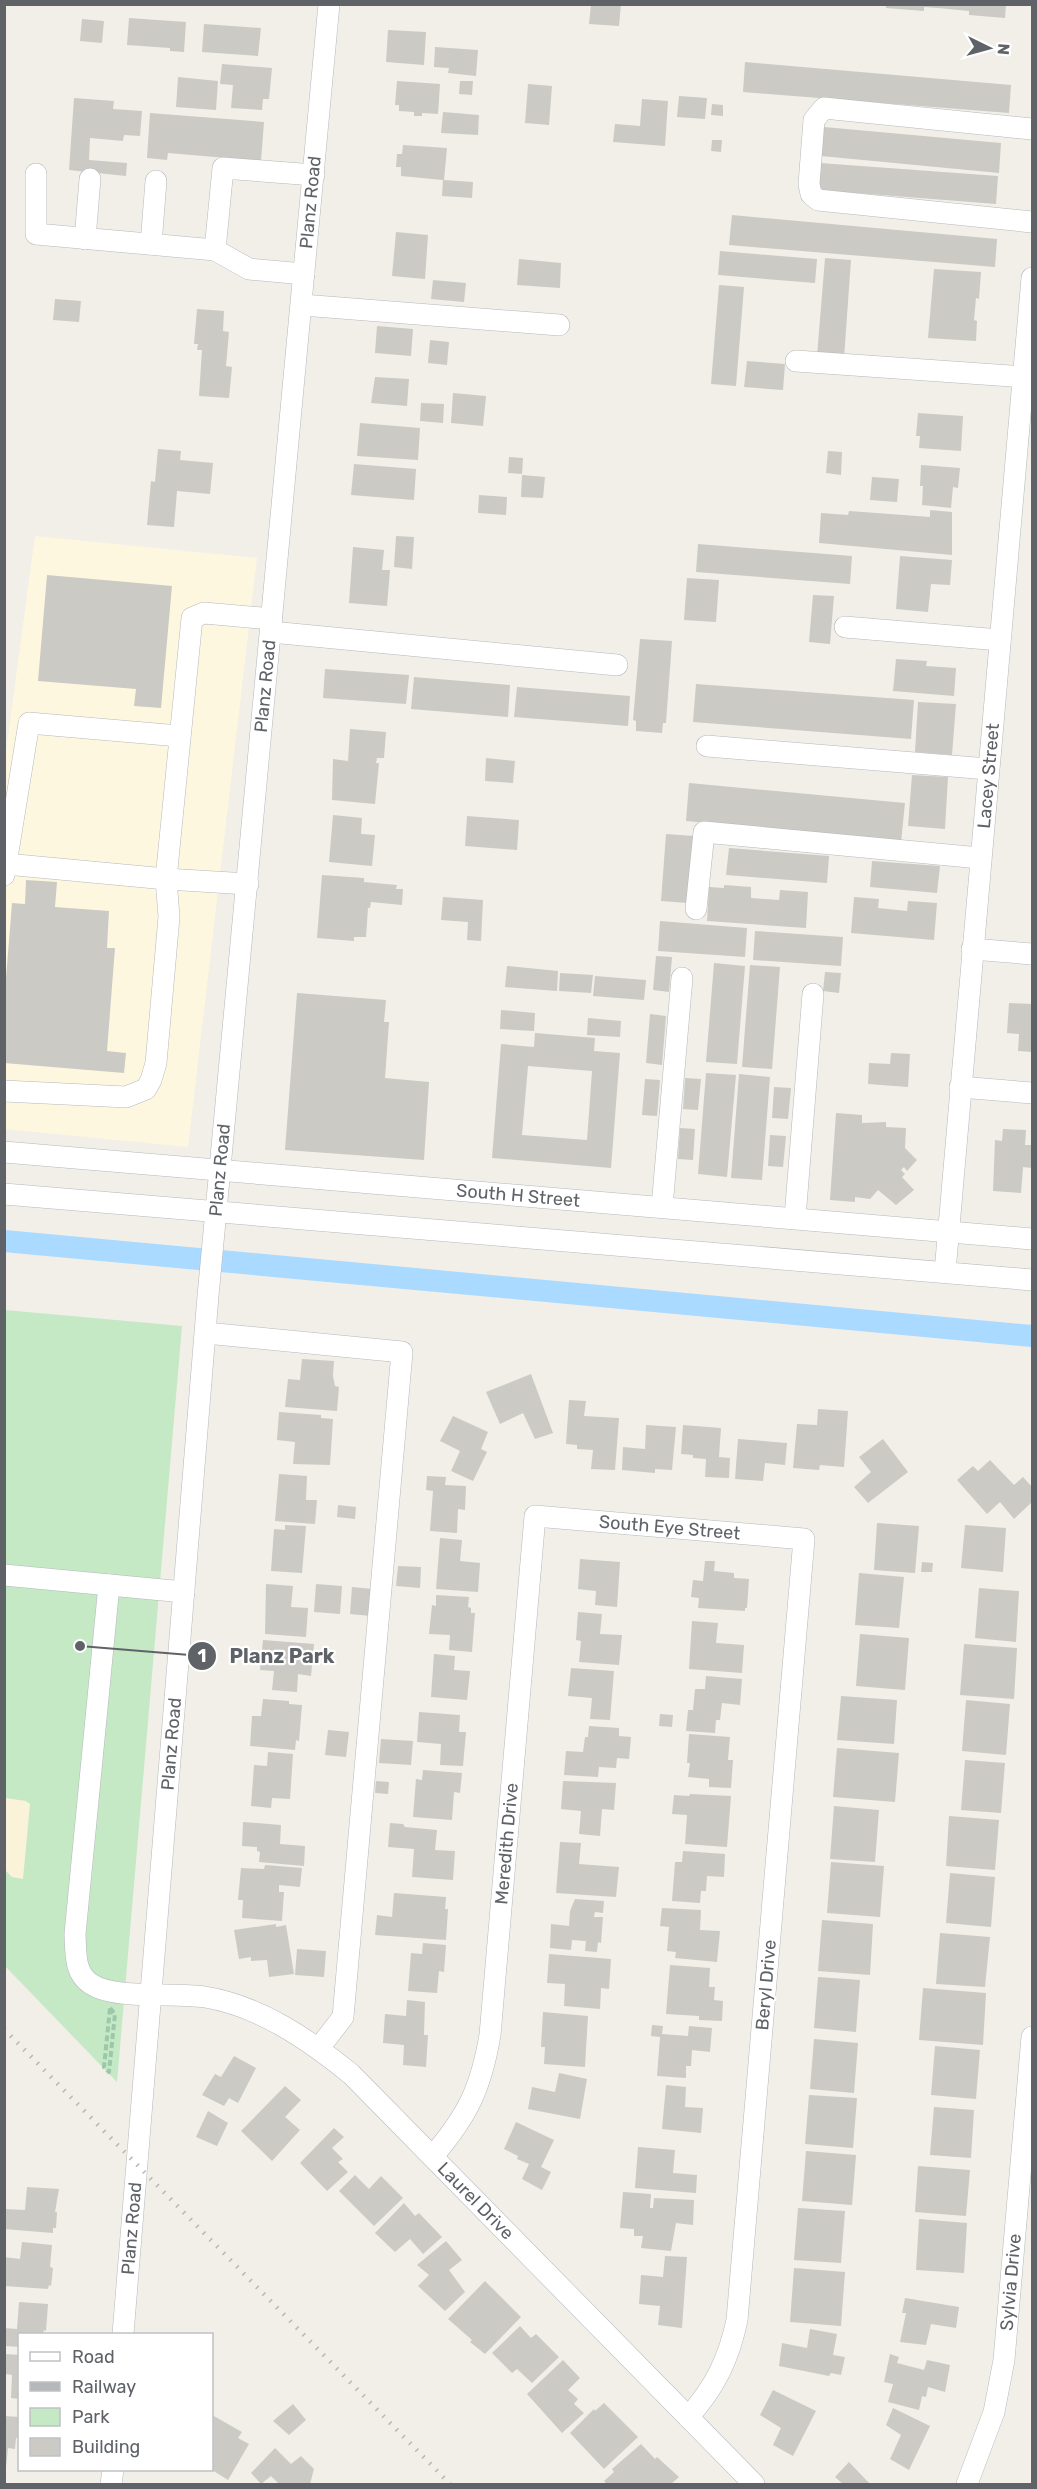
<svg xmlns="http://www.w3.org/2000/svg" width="1037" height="2489" font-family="Rubik,sans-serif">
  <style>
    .commercial { fill: #fef7e0 }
    .green { fill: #c5e8c5 }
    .sand { fill: #fbf3d9 }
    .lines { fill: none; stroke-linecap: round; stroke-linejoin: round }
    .canal { stroke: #aadaff; stroke-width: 22 }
    .building { fill: #cccac5; fill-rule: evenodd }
    .minor-casing { stroke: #b5b8bc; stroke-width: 22 }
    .path { stroke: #9cc7a9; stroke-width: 4; stroke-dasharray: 6 3; stroke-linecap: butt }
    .minor { stroke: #fff; stroke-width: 21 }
    .rail { stroke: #b6b7b8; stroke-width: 4.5; stroke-dasharray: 1.5 8; stroke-linecap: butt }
    .labels { text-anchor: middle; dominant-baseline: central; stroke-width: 4.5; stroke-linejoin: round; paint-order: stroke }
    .street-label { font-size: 18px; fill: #5f6368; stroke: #fff }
    .leader { fill: none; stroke: #5f6368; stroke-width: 2 }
    .callout-dot { fill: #5f6368; stroke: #fff; stroke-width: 2 }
    .mark-label { font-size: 18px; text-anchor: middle; font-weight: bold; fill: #fff }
    .callout-label { font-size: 20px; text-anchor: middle; font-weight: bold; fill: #5f6368; stroke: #fff; stroke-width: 4.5; stroke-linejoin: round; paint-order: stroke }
  </style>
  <rect width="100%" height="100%" fill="#f1efe8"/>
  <path class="commercial" d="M35,536L257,558L188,1147L5,1129V759Z"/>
  <path class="green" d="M5,1310L182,1326L117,2082L5,1966Z"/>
  <path class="sand" d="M5,1798L26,1801L30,1804L23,1879L12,1877L5,1870Z"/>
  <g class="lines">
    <path class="canal" d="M4,1241L1032,1336"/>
  </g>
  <path class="building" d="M591,4H621L619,26L589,24Z
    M886,4H1006L1005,18L969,15V11L938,8L924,7V11L886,8Z
    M129,18L186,22L184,52L170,51V48L127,45Z
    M82,19L104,21L102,43L80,41Z
    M204,24L261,28L258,56L202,52Z
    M388,30L426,32L424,65L386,62Z
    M435,47L478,50L476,76L448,73L449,68L434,67Z
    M745,62L1011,85L1009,113L743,92Z
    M222,64L272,68L269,99H263L262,110L231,108L233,85L220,84Z
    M178,77L218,81L216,110L176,107Z
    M397,81L440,84L438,114L422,113V116H414V112L399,111V105H395Z
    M460,81H473L472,95L459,94Z
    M528,84L552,86L549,125L525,123Z
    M679,96L707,98L705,119L677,117Z
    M74,98L114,101L113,109L142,111L140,136L124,135L123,141L90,138L89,160L127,163L126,176L69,170Z
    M642,99L668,101L665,146L613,142L615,124L640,126Z
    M712,104L723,105V116L711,115Z
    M443,112L479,115L478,135L441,133Z
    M150,113L264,122L261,161L168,153L167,160L147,158Z
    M824,127L1001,143L999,173L821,156Z
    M712,140H722L721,152L711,151Z
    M403,145L447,148L444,180L473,182L472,198L442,196L443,180L401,176V167H396L397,154H402Z
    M820,163L998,176L996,204L818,190Z
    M732,215L997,239L995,267L729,245Z
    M396,232L428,235L425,279L392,276Z
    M720,251L817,259L815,283L718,275Z
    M825,258L851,260L844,358L817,356Z
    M519,259L561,263L560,288L517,285Z
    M934,269L981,272L979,299L976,298L974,320L977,321L976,341L928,338Z
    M433,280L466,283L464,302L431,299Z
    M719,285L744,287L736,386L711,384Z
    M55,299L81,301L79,322L53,320Z
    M197,309L224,311L223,331L229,332L226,366L232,367L229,398L199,396L202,350H197L198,344H194Z
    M377,326L413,329L411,356L375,353Z
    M430,340L449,342L447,365L428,363Z
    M747,361L785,364L783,390L744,387Z
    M375,377L409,379L407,406L371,403Z
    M453,393L486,396L483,426L451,423Z
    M421,403L444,404L443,423L420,421Z
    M918,413L963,416L961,451L919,448L920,436H916Z
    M360,423L420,428L418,460L357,456Z
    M158,449L181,451L180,460L213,463L210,494L177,491L174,527L147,525L151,481L155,482Z
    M828,451L842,452L841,475L826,473Z
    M509,457L523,458L522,474L508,473Z
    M354,464L416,469L414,500L351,495Z
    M921,465L960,468L958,488L953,487L951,508L922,505L923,486H920Z
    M522,475L545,477L543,498L521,497Z
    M872,477L899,479L897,502L870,500Z
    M479,495L507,497L506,515L478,513Z
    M930,510L952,512V555L819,543L821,513L848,515L849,511L930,517Z
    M396,536L414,537L412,569L394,567Z
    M698,544L852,556L850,584L696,572Z
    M353,547L384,550L382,570H390L387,606L349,603Z
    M900,556L952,560L950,585L931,584L928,612L896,609Z
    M47,575L172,586L161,708L134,706L136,689L38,681Z
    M687,578L719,580L716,622L684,620Z
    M813,595L834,596L830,644L809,642Z
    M640,639L672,641L666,723H663L662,733L636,731V721L633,720Z
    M896,659L927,661L926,666L956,668L954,696L893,691Z
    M325,669L409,675L406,704L323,698Z
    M414,677L510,685L508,717L411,709Z
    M696,684L914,700L911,739L693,722Z
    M517,687L630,696L628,726L514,717Z
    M918,702L956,704L952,755L915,752Z
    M350,729L386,732L384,758H377L376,763H379L375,804L332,800L333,759L348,761Z
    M486,758L515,761L513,783L485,781Z
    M912,775L948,777L945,829L908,826Z
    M689,783L905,803L901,842L686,821Z
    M333,815L362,818L361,834L375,835L372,866L329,862Z
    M467,816L519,820L517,850L465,846Z
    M666,834L693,836L688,903L661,901Z
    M729,848L829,856L827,883L726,875Z
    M872,861L940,866L937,893L870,887Z
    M322,875L364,878V882L397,885L396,889H403L402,905L371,902L370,908H368L366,937H354V941L317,938Z
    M26,880L57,882L55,907L109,911L107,948H115L107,1051L126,1053L124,1073L4,1063V1003L12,903L25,904Z
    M724,885L751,887V898L779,900L780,890L808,892L806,928L707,921L709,887L724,888Z
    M443,897L483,900L481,941L467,940L468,922L441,920Z
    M854,897L879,899L878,908L907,911L908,901L937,903L934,940L851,933Z
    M660,921L747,928L745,957L658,951Z
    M755,931L843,937L841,966L753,960Z
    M656,956L672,957L669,992L653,990Z
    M714,963L745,966L737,1064L706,1062Z
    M750,965L780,967L772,1069L742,1067Z
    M507,966L558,971L557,991L505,987Z
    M825,972L841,973L839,993L823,991Z
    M560,973L593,975L591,993L559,991Z
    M595,976L646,980L644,1000L593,996Z
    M297,993L386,1000L384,1022H389L385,1078L429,1082L424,1160L285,1150Z
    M1009,1003L1031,1004L1032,1052L1018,1051L1019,1034L1007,1033Z
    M501,1010L535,1013L534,1031L500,1029Z
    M650,1014L666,1016L662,1065L646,1063Z
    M588,1018L621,1021L620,1037L587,1035Z
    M535,1033L595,1038L594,1051L620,1053L611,1168L492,1158L501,1044L534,1047ZM528,1066L592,1071L587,1140L522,1135Z
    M891,1053L910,1054L908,1087L868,1084L869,1063L890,1064Z
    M706,1073L736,1075L727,1177L698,1174Z
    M739,1074L770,1077L762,1180L731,1178Z
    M685,1078L701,1079L698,1110L683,1109Z
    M645,1079L660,1080L657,1116L642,1115Z
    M774,1087L791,1088L788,1119L772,1118Z
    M836,1113L862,1115V1123L886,1122V1127L906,1128L905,1148L917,1160L907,1171L904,1167L901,1170L905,1174L902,1177L914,1190L896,1205L878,1190L870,1199L855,1197V1202L830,1200Z
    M680,1128L695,1129L693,1160L678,1159Z
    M1003,1129L1026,1130L1025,1145H1032V1168L1023,1167L1021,1193L993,1191L995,1140L1002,1141Z
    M770,1135L786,1136L783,1167L768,1166Z
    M302,1359L334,1361L333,1376L335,1386L339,1387L337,1411L285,1407L288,1379L300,1380Z
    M531,1374L553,1433L535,1439L523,1413L500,1424L486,1392Z
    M569,1400L586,1401L584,1416L619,1418L615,1470L591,1469L593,1450L577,1449V1445L566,1444Z
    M818,1409L848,1411L844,1467L820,1465L819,1470L793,1468L797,1424L817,1425Z
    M279,1412L321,1415V1418L333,1419L330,1465L293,1464L295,1442L277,1440Z
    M453,1416L488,1432L481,1449L487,1452L473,1481L451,1471L460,1451L440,1441Z
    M646,1425L676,1427L672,1470L655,1469V1473L622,1470L623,1447L645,1449Z
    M683,1425L721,1428L719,1457L730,1458L729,1478L705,1477L706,1459L693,1458V1455L681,1454Z
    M738,1439L787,1443L785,1465L765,1463L763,1481L735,1479Z
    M883,1439L908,1472L868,1503L854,1487L871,1472L859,1457Z
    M990,1460L1014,1485L1023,1477L1032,1487V1502L1014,1519L1000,1502L987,1514L957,1480L973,1466L978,1471Z
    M279,1474L307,1476L306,1500H317L315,1524L275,1521Z
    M427,1476L446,1477L445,1485L466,1486L465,1510L458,1509L457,1533L430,1531L433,1491L426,1490Z
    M338,1505L356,1507L355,1519L337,1517Z
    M877,1523L919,1526L915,1573L874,1570Z
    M285,1525L306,1526L302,1573L271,1571L274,1529L285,1530Z
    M965,1525L1006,1528L1003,1572L961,1568Z
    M440,1538L462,1540L460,1561L480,1563L478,1592L436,1589Z
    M580,1559L620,1562L617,1607L595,1605L596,1591L578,1589Z
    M705,1561H715L714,1571L734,1573V1578L749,1579L747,1608H745V1611L698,1608L699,1598L691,1597L693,1580L703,1581Z
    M922,1562L933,1563L932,1572H921Z
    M398,1566L421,1567L420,1588L396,1586Z
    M859,1573L904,1577L899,1628L855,1625Z
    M266,1584L293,1586L291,1607L308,1608L306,1637L265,1634Z
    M316,1584L342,1586L340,1614L314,1612Z
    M352,1587L373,1589L371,1616L350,1614Z
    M979,1588L1019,1591L1016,1642L975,1638Z
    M436,1595L469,1597L468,1607L471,1608V1613H475L472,1652L449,1650L450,1635L429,1634L432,1605L436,1606Z
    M578,1612L602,1614L600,1634L622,1635L619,1665L579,1662L581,1641L576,1640Z
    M692,1621L718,1623L716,1643L744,1645L742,1673L689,1669Z
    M860,1634L909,1638L905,1690L856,1686Z
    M263,1640L314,1644L311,1676L298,1674L297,1692L272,1690L274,1671L260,1670Z
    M964,1644L1017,1648L1014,1699L960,1695Z
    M434,1654L455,1656L454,1670L470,1671L467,1700L431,1697Z
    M571,1668L614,1671L610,1720L590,1719L592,1698L568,1696Z
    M706,1676L742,1679L740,1705L722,1703L720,1720H716L715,1733L686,1731L688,1710H693L695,1689H705Z
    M841,1696L897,1700L894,1744L837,1740Z
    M263,1699L289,1701V1704L302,1705L299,1741L296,1740L295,1750L250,1746L252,1716H261Z
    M966,1700L1010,1704L1006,1755L962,1751Z
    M419,1712L460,1715L459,1732H466L463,1766L440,1765L441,1744L417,1742Z
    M660,1714L673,1715L672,1727L659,1726Z
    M589,1726L619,1728V1736L631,1737L629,1759L617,1758L616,1768L599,1767L598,1777L564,1775L566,1751L583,1752L585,1737H588Z
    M328,1730L349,1732L346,1757L325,1755Z
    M689,1734L730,1737L728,1760H733L731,1788L709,1787V1779L688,1777L690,1763H687Z
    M381,1739L413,1741L411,1765L379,1763Z
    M837,1748L899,1753L895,1802L833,1797Z
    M268,1752L293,1754L290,1799L272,1798L271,1808L251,1806L254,1765L267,1766Z
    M965,1760L1005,1763L1001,1813L961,1810Z
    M423,1770L462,1773L460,1793L454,1792L452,1820L413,1817L416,1779L422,1780Z
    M376,1781L389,1782L388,1794L375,1793Z
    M563,1781L616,1783L614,1810L602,1809L600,1836L579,1834L581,1811L561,1809Z
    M690,1794L731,1796L727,1847L685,1844L687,1815L672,1814L674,1795L689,1796Z
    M834,1806L879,1810L875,1862L830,1859Z
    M949,1816L999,1820L995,1870L946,1866Z
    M243,1822L281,1825L280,1844L305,1846L304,1866L259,1862L260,1852L257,1851V1847L242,1846Z
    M390,1823L403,1824L405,1827L437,1830L435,1850L455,1851L453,1880L412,1877L414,1849L388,1847Z
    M560,1842L581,1843L579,1864L619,1867L616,1897L556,1893Z
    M683,1851L725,1854L724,1877L707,1876L706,1891H701L700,1903L672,1901L675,1862H682Z
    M831,1862L884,1866L880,1917L827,1913Z
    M265,1865L302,1868L300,1887L279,1885V1892H284L282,1921L242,1918L243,1900H238L241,1868L264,1869Z
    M950,1873L995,1877L991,1927L946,1923Z
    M394,1893L446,1897L445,1909H448L446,1940L375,1935L377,1915L392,1917Z
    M575,1899L604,1901L603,1913L595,1912L594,1917H603L601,1943L598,1942L597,1952L585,1951L586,1941L572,1940L571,1950L550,1948L551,1924L569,1926L570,1911Z
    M662,1908L701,1910L700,1930L720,1931L717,1962L675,1958L676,1952L667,1951L669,1927L660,1926Z
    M822,1920L873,1924L870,1975L818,1971Z
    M276,1924V1927L286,1925L294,1974L269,1977L267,1960L251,1961V1957L239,1959L234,1930Z
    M940,1933L990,1937L985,1987L936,1984Z
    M423,1943L446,1945L444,1972L439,1971L437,1993L408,1991L411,1953L422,1954Z
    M297,1949L326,1951L324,1977L295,1975Z
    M549,1954L611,1959L609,1989L601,1988L600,2009L564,2006L565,1984L547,1983Z
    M670,1965L710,1968L709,1987H715L714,2000L723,2001L722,2021L699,2020V2016L666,2014Z
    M818,1977L860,1980L856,2032L814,2028Z
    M923,1988L986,1993L983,2045L919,2040Z
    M407,2000L425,2002L424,2035H428L426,2067L403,2065L404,2045L383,2043L385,2014L406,2016Z
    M543,2012L588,2016L585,2067L544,2064L545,2047H541Z
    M652,2025L663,2026L662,2034L688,2036L689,2026L712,2028L710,2052L692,2050L691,2066H686V2078L657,2076L660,2037L651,2036Z
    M814,2039L858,2043L854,2093L810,2089Z
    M935,2046L980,2050L976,2099L931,2095Z
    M234,2056L256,2068L238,2103L229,2098L224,2106L202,2095L215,2074L221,2077Z
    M559,2073L587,2079L580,2119L528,2109L532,2087L555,2092Z
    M666,2085L686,2087L685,2107L703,2108L701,2133L662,2129Z
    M285,2086L301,2100L285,2117L300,2130L272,2161L241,2131Z
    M809,2095L857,2098L853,2148L805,2144Z
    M934,2107L974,2110L971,2158L930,2155Z
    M208,2111L228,2123L217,2146L196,2137Z
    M516,2122L554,2140L541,2167L551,2172L542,2190L522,2179L529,2164L517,2159L518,2156L504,2149Z
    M334,2128L344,2137L332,2148L343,2159L338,2162L348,2172L327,2191L300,2163Z
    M638,2147L675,2150L673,2173L697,2175L696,2193L635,2188Z
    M806,2151L856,2155L852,2205L802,2201Z
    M918,2166L970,2170L966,2216L915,2212Z
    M355,2175L369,2189L381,2176L403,2198L374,2226L339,2191Z
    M27,2187L59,2189L55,2212H57L56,2228H53V2233L4,2229L5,2209L25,2210Z
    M623,2192L651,2194L650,2208H653L654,2198L694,2200L693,2225L676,2223L671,2251L641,2248L643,2236H634V2229L620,2228Z
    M404,2203L415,2216L419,2213L442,2237L423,2254L410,2239L395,2252L375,2233Z
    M798,2208L845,2211L841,2263L794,2260Z
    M919,2219L967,2223L964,2273L916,2270Z
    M446,2241L462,2260L449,2270L465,2292L445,2311L418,2286L429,2275L417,2265Z
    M22,2242L52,2245L50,2267L53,2268L51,2286L49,2285L48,2289L4,2286V2257L20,2259Z
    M665,2256L687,2257L682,2328L658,2325L660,2306L639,2304L641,2275L663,2277Z
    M794,2268L845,2272L841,2326L790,2322Z
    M485,2281L521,2317L485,2354L470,2342L472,2340L448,2319Z
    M905,2298L959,2307L956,2328L931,2324L926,2345L900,2342L906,2313H902Z
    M19,2302L48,2304L46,2331L44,2330L43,2334H20V2347L4,2346V2328L17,2329Z
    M520,2326L531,2338L536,2334L559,2357L532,2383L517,2369L512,2373L492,2353Z
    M810,2329L837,2334L833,2355L845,2357L841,2375L831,2373L829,2376L779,2366L782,2343L807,2348Z
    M5,2354L20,2355V2399L11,2398L12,2375L5,2374Z
    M890,2354L899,2357L897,2363L924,2370L927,2360L950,2365L945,2392L928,2387L926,2397L922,2396L919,2410L888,2402L893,2384L884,2382Z
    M563,2360L580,2378L568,2390L578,2399L574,2404L584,2413L562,2433L527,2394Z
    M773,2390L816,2411L793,2456L773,2445L781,2428L760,2415Z
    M604,2403L638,2437L604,2469L570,2433L594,2409L595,2411Z
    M293,2404L306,2420L289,2435L273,2421Z
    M893,2408L930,2426L909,2470L890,2459L901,2435L886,2425Z
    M212,2415L242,2432L238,2438L249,2444L228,2480L212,2470Z
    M4,2416L20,2417V2438H16L15,2449L8,2448L6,2467Z
    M641,2444L655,2459L657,2457L679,2477L671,2484H607L604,2481L614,2472L612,2469Z
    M275,2448L291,2464L301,2456L314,2469L310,2484H279L271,2476L261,2484L251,2473Z
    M849,2462L870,2484H843L835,2477Z"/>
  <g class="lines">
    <defs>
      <g id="minor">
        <path d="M1032,129L824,108L814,120L809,184L811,194L818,200L1032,222"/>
        <path d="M36,174V234L215,250"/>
        <path d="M85,239L90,179"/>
        <path d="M151,244L156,181"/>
        <path d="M304,274L249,269L215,250L223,168L314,175"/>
        <path d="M302,305L559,325"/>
        <path d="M796,361L1024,377"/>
        <path d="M845,627L1000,640"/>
        <path d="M271,632L617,665"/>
        <path d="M707,746L988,769"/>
        <path d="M6,864L29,723L179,736"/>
        <path d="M4,875L6,864L166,879L192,618L204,613L272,619"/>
        <path d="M696,909L704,832L980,858"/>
        <path d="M972,949L1032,954"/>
        <path d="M960,1087L1032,1093"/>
        <path d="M4,1091L126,1097L146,1089L151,1080L156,1063L169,917L166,879L248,884"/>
        <path id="s1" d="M4,1152L1032,1239"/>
        <path d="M4,1194L1032,1280"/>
        <path d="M662,1207L682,978"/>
        <path d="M795,1218L813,994"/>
        <path id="s2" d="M945,1272L1032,278"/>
        <path d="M206,1333L402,1352L343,2017L319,2048"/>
        <path d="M4,1575L184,1592"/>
        <path id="s3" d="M109,1585L75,1934C76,1953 74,1973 91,1984C115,2000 175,1992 205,1997C260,2006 309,2040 351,2074L754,2484"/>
        <path id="s4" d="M433,2156C468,2115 481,2088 490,2035L535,1516L804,1539L737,2320C729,2358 715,2388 688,2417"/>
        <path id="s5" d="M123,2334L208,1296L329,4"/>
        <path d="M111,2484L113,2470"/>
        <path id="s6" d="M967,2484L994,2412L1004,2360L1032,2037"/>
      </g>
    </defs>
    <use href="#minor" class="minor-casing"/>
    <path class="path" d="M110,2008L115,2014L109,2072L104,2067Z"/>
    <use href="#minor" class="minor"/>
    <path class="rail" d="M4,2029L450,2484"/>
  </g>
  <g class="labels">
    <g class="street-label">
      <text stroke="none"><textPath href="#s5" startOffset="2140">Planz Road</textPath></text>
      <text stroke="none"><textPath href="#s5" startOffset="1654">Planz Road</textPath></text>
      <text stroke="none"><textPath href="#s2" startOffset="498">Lacey Street</textPath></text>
      <text stroke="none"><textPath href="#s5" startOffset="1168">Planz Road</textPath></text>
      <text stroke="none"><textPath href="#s1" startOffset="516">South H Street</textPath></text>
      <text stroke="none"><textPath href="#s4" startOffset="792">South Eye Street</textPath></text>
      <text stroke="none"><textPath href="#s5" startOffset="592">Planz Road</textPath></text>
      <text stroke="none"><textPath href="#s4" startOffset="328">Meredith Drive</textPath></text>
      <text transform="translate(766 1985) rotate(-85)">Beryl Drive</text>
      <text stroke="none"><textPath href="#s3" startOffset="866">Laurel Drive</textPath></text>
      <text stroke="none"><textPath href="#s5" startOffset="106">Planz Road</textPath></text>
      <text stroke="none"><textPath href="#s6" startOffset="208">Sylvia Drive</textPath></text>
    </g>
  </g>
  <path class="leader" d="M80 1646L202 1656"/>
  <g class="callout-dot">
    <circle cx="80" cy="1646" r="6"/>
    <circle cx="202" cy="1656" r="15"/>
  </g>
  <g class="mark-label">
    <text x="202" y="1662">1</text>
  </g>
  <g class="callout-label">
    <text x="282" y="1663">Planz Park</text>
  </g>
  <rect width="1037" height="2489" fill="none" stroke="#5f6368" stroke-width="12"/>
  <rect x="18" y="2333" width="195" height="138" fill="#ffffff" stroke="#bfc1c3" stroke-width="1.5"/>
  <rect x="30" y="2352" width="30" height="9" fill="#ffffff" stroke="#bfc1c3" stroke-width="1.5"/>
  <text x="72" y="2363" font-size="18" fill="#5f6368">Road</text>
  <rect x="30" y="2382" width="30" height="9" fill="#b6b7b8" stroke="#bfc1c3" stroke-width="1.5"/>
  <text x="72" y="2393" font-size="18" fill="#5f6368">Railway</text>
  <rect x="30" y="2408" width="30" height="18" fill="#c5e8c5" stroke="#bfc1c3" stroke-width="1.5"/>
  <text x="72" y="2423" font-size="18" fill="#5f6368">Park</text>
  <rect x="30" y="2438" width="30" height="18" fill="#cccac5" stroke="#bfc1c3" stroke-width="1.5"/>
  <text x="72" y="2453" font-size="18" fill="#5f6368">Building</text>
  <g transform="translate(989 48) rotate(95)" stroke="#ffffff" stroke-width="4.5" paint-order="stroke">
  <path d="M0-4.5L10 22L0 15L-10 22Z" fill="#5f6368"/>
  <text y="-9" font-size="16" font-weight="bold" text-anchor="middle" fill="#5f6368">N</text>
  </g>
</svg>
